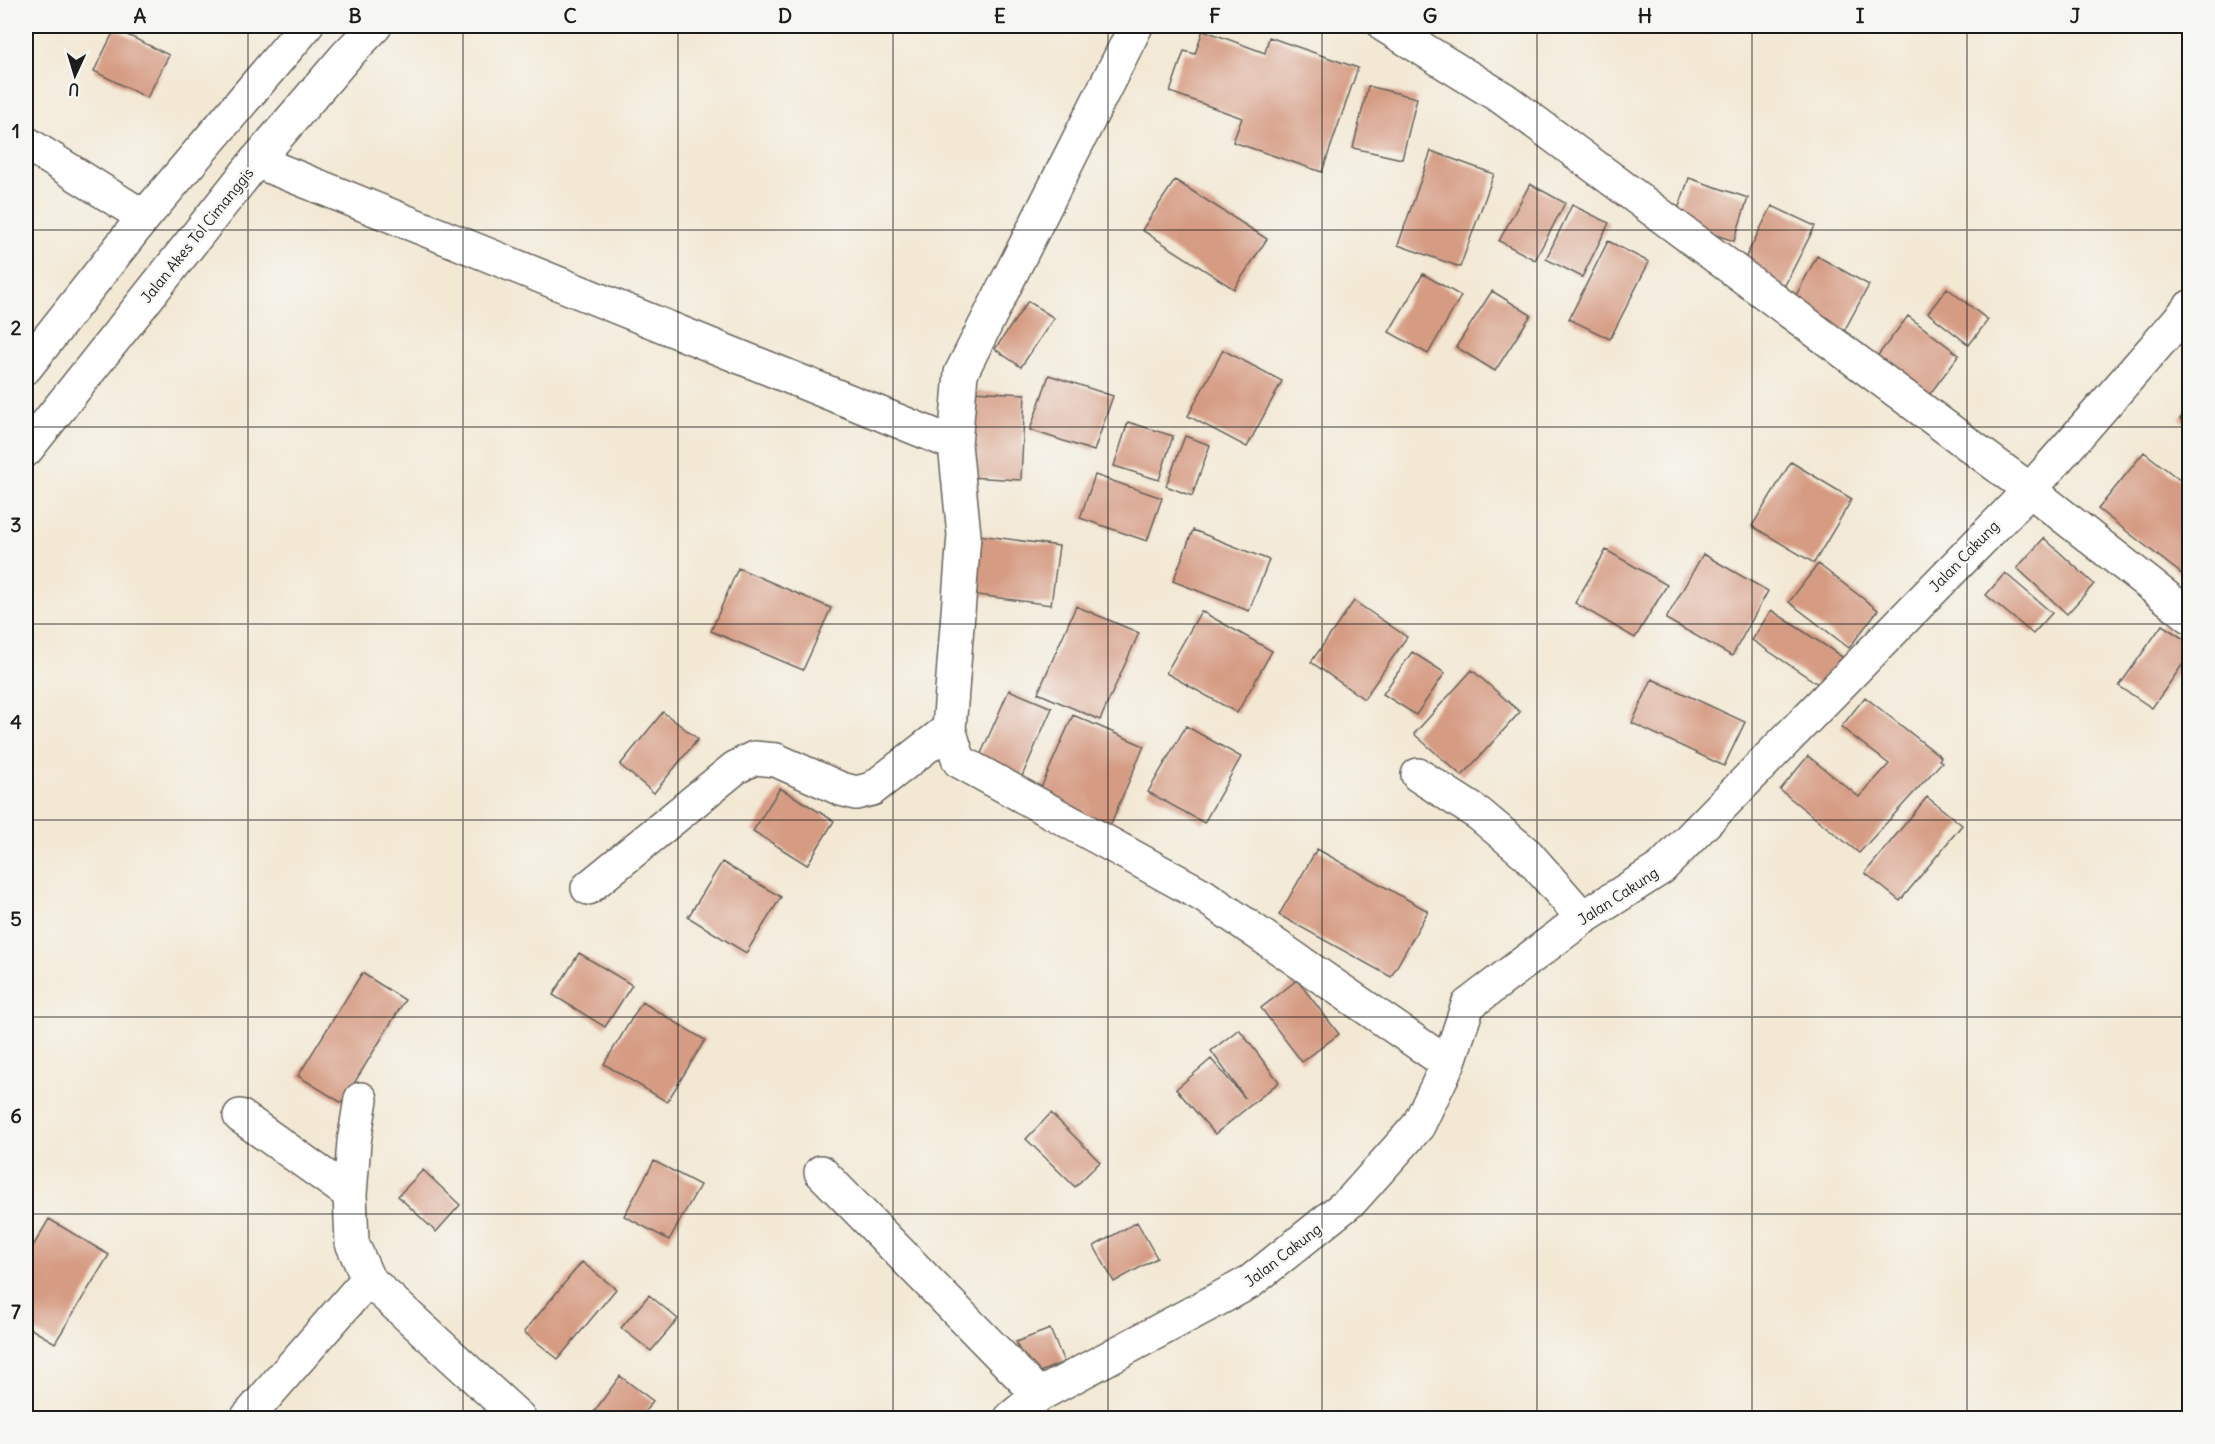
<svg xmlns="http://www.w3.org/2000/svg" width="2215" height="1444" font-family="Delius,sans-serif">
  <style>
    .building { fill: #d69b83 }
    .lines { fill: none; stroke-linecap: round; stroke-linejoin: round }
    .street-casing { stroke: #67635c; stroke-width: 36 }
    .secondary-casing { stroke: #67635c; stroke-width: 36 }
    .street { stroke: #fff; stroke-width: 33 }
    .secondary { stroke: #fff; stroke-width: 33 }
    .grid { fill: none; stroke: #1c1c1c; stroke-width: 1.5; stroke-opacity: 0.55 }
    .labels { text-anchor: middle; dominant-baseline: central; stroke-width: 4.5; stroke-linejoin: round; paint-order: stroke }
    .street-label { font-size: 15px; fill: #1c1c1c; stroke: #f6f6f2 }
    .neatline { fill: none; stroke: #1c1c1c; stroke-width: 2 }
    .grid-label { font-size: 20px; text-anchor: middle; font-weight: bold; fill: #1c1c1c }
  </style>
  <rect width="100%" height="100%" fill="#f6f6f2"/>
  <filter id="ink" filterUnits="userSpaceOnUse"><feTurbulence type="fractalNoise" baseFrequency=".0167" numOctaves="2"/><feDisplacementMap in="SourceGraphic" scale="12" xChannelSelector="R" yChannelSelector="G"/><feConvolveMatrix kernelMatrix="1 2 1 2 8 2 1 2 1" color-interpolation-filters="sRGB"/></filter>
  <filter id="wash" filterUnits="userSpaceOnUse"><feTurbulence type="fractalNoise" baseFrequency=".008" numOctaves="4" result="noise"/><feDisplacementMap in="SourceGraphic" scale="24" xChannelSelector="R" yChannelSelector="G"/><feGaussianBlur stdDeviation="1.35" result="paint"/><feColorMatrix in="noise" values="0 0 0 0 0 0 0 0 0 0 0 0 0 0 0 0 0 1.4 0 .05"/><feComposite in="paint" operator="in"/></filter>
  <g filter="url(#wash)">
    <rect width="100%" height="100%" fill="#f3e8d4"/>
    <g id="blocks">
      <path class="building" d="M115,29L169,55L147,98L94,71Z
        M1203,30L1265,53L1269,37L1358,68L1322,172L1233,142L1242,118L1170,92L1184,51L1195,54Z
        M1368,86L1417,98L1402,159L1353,148Z
        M1431,151L1494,174L1460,267L1398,245Z
        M1689,178L1748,198L1734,241L1674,221Z
        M1175,180L1267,239L1234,289L1142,230Z
        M1530,184L1565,203L1535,260L1499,241Z
        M1572,205L1609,223L1582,277L1546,259Z
        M1772,206L1815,226L1782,291L1739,270Z
        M1608,241L1649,262L1610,339L1569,319Z
        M1817,256L1869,285L1844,331L1792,303Z
        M1423,274L1461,296L1428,354L1389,332Z
        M1947,288L1988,320L1969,345L1928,313Z
        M1492,291L1531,315L1495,371L1456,347Z
        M1028,301L1054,318L1021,367L995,349Z
        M1908,316L1959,355L1924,402L1872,363Z
        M1223,350L1282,381L1247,447L1188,416Z
        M1049,375L1113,396L1094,451L1030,430Z
        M972,391L1025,394L1021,480L967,477Z
        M2190,405V425L2180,419Z
        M1128,422L1173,436L1159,480L1114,466Z
        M1185,436L1210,445L1192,496L1166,486Z
        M2144,452L2190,488V567L2183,575L2098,509Z
        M1791,462L1852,499L1814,563L1752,526Z
        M1095,475L1162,498L1147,541L1080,518Z
        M1193,530L1269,560L1249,611L1173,581Z
        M979,535L1059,546L1051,605L971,594Z
        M2044,538L2094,584L2067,614L2017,568Z
        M1606,550L1667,585L1635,638L1575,603Z
        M1703,554L1768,591L1732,656L1666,619Z
        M1818,564L1878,610L1849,648L1789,602Z
        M738,568L831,608L803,670L711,631Z
        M2005,573L2052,613L2033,634L1986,595Z
        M1354,601L1407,637L1364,699L1311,662Z
        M1076,606L1139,633L1100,720L1038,693Z
        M1771,610L1847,660L1827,690L1752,640Z
        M1201,611L1272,651L1237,713L1166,673Z
        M2162,625L2190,643V654L2152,708L2119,686Z
        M1412,652L1445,673L1416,715L1383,694Z
        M1472,670L1520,712L1462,776L1414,734Z
        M1652,679L1745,722L1724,766L1632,723Z
        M1009,690L1052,708L1019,783L976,765Z
        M1865,697L1941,757L1939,760L1942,762L1859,853L1780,790L1808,756L1859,797L1889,764L1841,727Z
        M663,712L698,739L654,793L620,765Z
        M1073,715L1144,746L1109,828L1037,797Z
        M1186,726L1241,757L1204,823L1148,792Z
        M780,788L834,821L807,865L753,831Z
        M1927,797L1962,825L1900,901L1865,873Z
        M1317,849L1428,911L1391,977L1279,915Z
        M722,862L781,897L746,953L688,917Z
        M579,953L632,985L605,1027L553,995Z
        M362,973L405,1000L342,1103L298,1076Z
        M1297,980L1339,1034L1302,1062L1261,1008Z
        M642,1002L705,1040L667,1102L604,1064Z
        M1239,1029L1279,1082L1215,1134L1176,1089L1211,1059L1245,1098L1211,1051Z
        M1051,1113L1100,1162L1075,1187L1026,1139Z
        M654,1161L700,1185L669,1240L624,1216Z
        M423,1170L460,1205L436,1232L398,1196Z
        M49,1219L109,1255L55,1343L26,1326V1258Z
        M1137,1222L1157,1258L1114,1282L1094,1246Z
        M582,1262L616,1289L558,1359L524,1332Z
        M649,1295L678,1319L651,1351L621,1328Z
        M1050,1329L1064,1362L1030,1376L1016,1342Z
        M620,1376L653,1401L640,1418H595L591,1416Z"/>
    </g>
  </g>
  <g filter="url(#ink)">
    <use href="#blocks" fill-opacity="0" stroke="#67635c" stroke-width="1.5"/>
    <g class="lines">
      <defs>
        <path id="street" d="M1136,26L961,373L955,444L964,535L949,729L959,761L1204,896L1448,1064
          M1385,26L1504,99L2030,490L2190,616
          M26,143L144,217
          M256,161L955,444
          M1418,775L1479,814L1528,855L1583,918
          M588,888L735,768L754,758L776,760L841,789L856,793L872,789L949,729
          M361,1099L354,1142L350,1194L352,1243L368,1279L519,1418
          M240,1116L350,1194
          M821,1172L1039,1395
          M247,1418L368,1279
          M1011,1418L1039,1395L1250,1282L1352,1200L1418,1126L1448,1064L1468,1005L1583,918L1661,868L2030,490L2190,307"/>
        <path id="secondary" d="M26,367L144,217L306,26
          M26,450L256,161L346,56L375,26"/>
      </defs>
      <use href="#street" class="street-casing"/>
      <use href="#secondary" class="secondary-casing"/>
      <use href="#street" class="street"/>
      <use href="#secondary" class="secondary"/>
    </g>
  </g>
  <path class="grid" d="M248,26V1418M463,26V1418M678,26V1418M893,26V1418M1108,26V1418M1322,26V1418M1537,26V1418M1752,26V1418M1967,26V1418M26,230H2190M26,427H2190M26,624H2190M26,820H2190M26,1017H2190M26,1214H2190"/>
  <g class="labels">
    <g class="street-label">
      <text transform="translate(197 235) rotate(-51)">Jalan Akes Tol Cimanggis</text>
      <text transform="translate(1964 556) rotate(-46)">Jalan Cakung</text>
      <text transform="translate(1618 896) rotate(-33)">Jalan Cakung</text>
      <text transform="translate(1283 1255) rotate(-38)">Jalan Cakung</text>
    </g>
  </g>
  <rect width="2215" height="1444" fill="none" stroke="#f6f6f2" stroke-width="66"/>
  <g transform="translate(75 75) rotate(184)" stroke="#f6f6f2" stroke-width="4.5" paint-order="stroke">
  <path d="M0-4.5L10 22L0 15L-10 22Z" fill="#1c1c1c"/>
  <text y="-9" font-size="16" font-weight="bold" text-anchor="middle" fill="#1c1c1c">U</text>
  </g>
  <rect x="33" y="33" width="2149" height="1378" class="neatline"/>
  <g class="grid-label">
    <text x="140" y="23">A</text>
    <text x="355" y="23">B</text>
    <text x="570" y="23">C</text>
    <text x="785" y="23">D</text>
    <text x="1000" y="23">E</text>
    <text x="1215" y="23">F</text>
    <text x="1430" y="23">G</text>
    <text x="1645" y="23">H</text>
    <text x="1860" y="23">I</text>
    <text x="2075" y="23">J</text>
    <text x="16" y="138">1</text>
    <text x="16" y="335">2</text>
    <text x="16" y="532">3</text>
    <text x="16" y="729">4</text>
    <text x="16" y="926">5</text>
    <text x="16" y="1123">6</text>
    <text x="16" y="1319">7</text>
  </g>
</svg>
